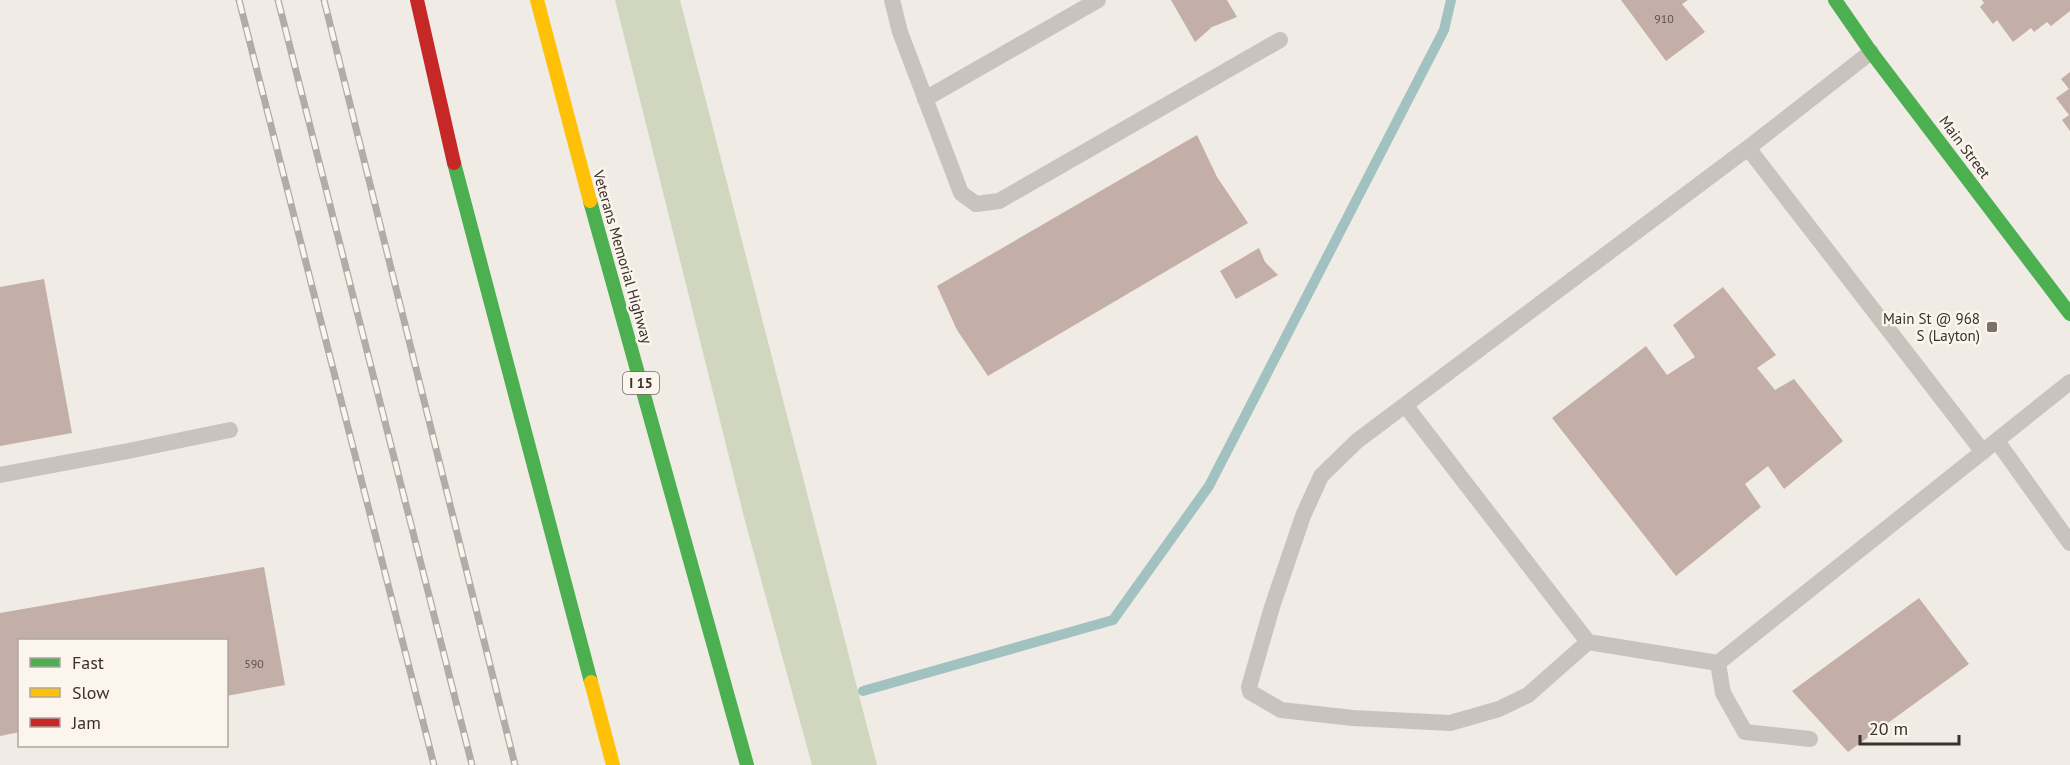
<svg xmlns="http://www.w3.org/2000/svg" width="2070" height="765" font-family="'PT Sans',sans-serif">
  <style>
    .green { fill: #d1d6bf }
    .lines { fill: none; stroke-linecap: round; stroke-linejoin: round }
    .stream { stroke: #a1c2c1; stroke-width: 10 }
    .building { fill: #c3afa7 }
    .lane { stroke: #c9c3be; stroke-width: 16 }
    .fast { stroke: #4caf50; stroke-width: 14 }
    .slow { stroke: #ffc107; stroke-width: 14 }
    .jam { stroke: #c62828; stroke-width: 14 }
    .rail-casing { stroke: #b1aca8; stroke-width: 7 }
    .rail { stroke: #fbf5ee; stroke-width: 4.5; stroke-dasharray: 14; stroke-linecap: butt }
    .poi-dot { fill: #7a716c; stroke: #fbf5ee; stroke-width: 2 }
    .labels { text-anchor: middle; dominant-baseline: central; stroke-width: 5; stroke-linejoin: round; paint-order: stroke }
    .number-label { font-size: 12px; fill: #5d504a }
    .shield { fill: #fbf5ee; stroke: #756b66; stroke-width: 1.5 }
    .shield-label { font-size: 14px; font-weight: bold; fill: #3b302b }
    .street-label { font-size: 15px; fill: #3b302b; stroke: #fbf5ee }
    .poi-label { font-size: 15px; fill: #3b302b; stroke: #fbf5ee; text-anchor: end }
  </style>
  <rect width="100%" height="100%" fill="#f0ebe5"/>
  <path class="green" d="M615,0H680L877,765H812L745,521Z"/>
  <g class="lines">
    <path class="stream" d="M863,691L1113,620L1209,486L1444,30L1451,0"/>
  </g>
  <path class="building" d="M1171,0H1227L1237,17L1212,27L1195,42Z
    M1621,0H1688L1682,4L1705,32L1666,61Z
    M1982,0H2070V11L2051,26L2047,22L2034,32L2031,28L2013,42L1997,20L1993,24L1980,7L1984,3Z
    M2070,72V131L2062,120L2069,115L2056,98L2069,89L2061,79Z
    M1197,135L1217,177L1248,223L988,376L957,330L937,286Z
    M1259,248L1265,262L1278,275L1236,299L1220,271Z
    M44,279L72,433L0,446V287Z
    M1723,287L1776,355L1757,368L1775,390L1794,379L1843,441L1784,489L1768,466L1745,484L1761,507L1676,576L1552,418L1646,346L1667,375L1695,357L1673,325Z
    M264,567L285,685L226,696V640H20V732L0,736V613Z
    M1919,598L1969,664L1848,752L1792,691Z"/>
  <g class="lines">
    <path class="lane" d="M892,0L900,32L961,193L976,204L999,201L1280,40
      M925,99L1098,0
      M1748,148L1983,452
      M1405,405L1588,642L1718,663L2070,382
      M1997,441L2070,543
      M0,475L128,451L230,430
      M1588,642L1528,695L1499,709L1450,723L1353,718L1281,710L1250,692L1249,687L1272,607L1303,516L1321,476L1357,441L1748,148L1871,52
      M1718,663L1723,693L1745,732L1810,739"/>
    <path class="fast" d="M1835,0L1871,52L2070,314
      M454,163L591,682
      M590,201L747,765"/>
    <path class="slow" d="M537,0L590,201
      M591,682L613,765"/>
    <path class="jam" d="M417,0L454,163"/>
    <defs>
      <path id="rail" d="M239,0L434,765
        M278,0L472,765
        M324,0L515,765"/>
    </defs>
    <use href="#rail" class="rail-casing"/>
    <use href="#rail" class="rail"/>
  </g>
  <rect class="poi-dot" x="1986" y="321" width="12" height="12" rx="3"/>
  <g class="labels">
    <g class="number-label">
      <text x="1664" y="18">910</text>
      <text x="254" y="663">590</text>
    </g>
    <rect class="shield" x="623" y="372" width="36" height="22" rx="4.5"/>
    <g class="shield-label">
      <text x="641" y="383">I 15</text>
    </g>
    <g class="street-label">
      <text transform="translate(1965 147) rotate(53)">Main Street</text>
      <text transform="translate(623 257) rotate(74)">Veterans Memorial Highway</text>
    </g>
    <g class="poi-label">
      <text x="1980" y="318">Main St @ 968<tspan x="1980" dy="17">S (Layton)</tspan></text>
    </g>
  </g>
  <rect x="18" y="639" width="210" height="108" fill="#fbf5ee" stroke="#aea6a0" stroke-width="1.5"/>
  <rect x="30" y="658" width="30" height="9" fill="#4caf50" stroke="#aea6a0" stroke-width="1.5"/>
  <text x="72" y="669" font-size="18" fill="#3b302b">Fast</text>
  <rect x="30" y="688" width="30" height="9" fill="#ffc107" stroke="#aea6a0" stroke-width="1.5"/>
  <text x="72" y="699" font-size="18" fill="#3b302b">Slow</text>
  <rect x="30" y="718" width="30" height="9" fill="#c62828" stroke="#aea6a0" stroke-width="1.5"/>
  <text x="72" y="729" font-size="18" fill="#3b302b">Jam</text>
  <path d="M1860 735v9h99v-9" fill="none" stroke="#3b302b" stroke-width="3"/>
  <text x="1869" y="735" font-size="18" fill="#3b302b" stroke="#fbf5ee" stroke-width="4.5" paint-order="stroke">20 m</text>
</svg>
